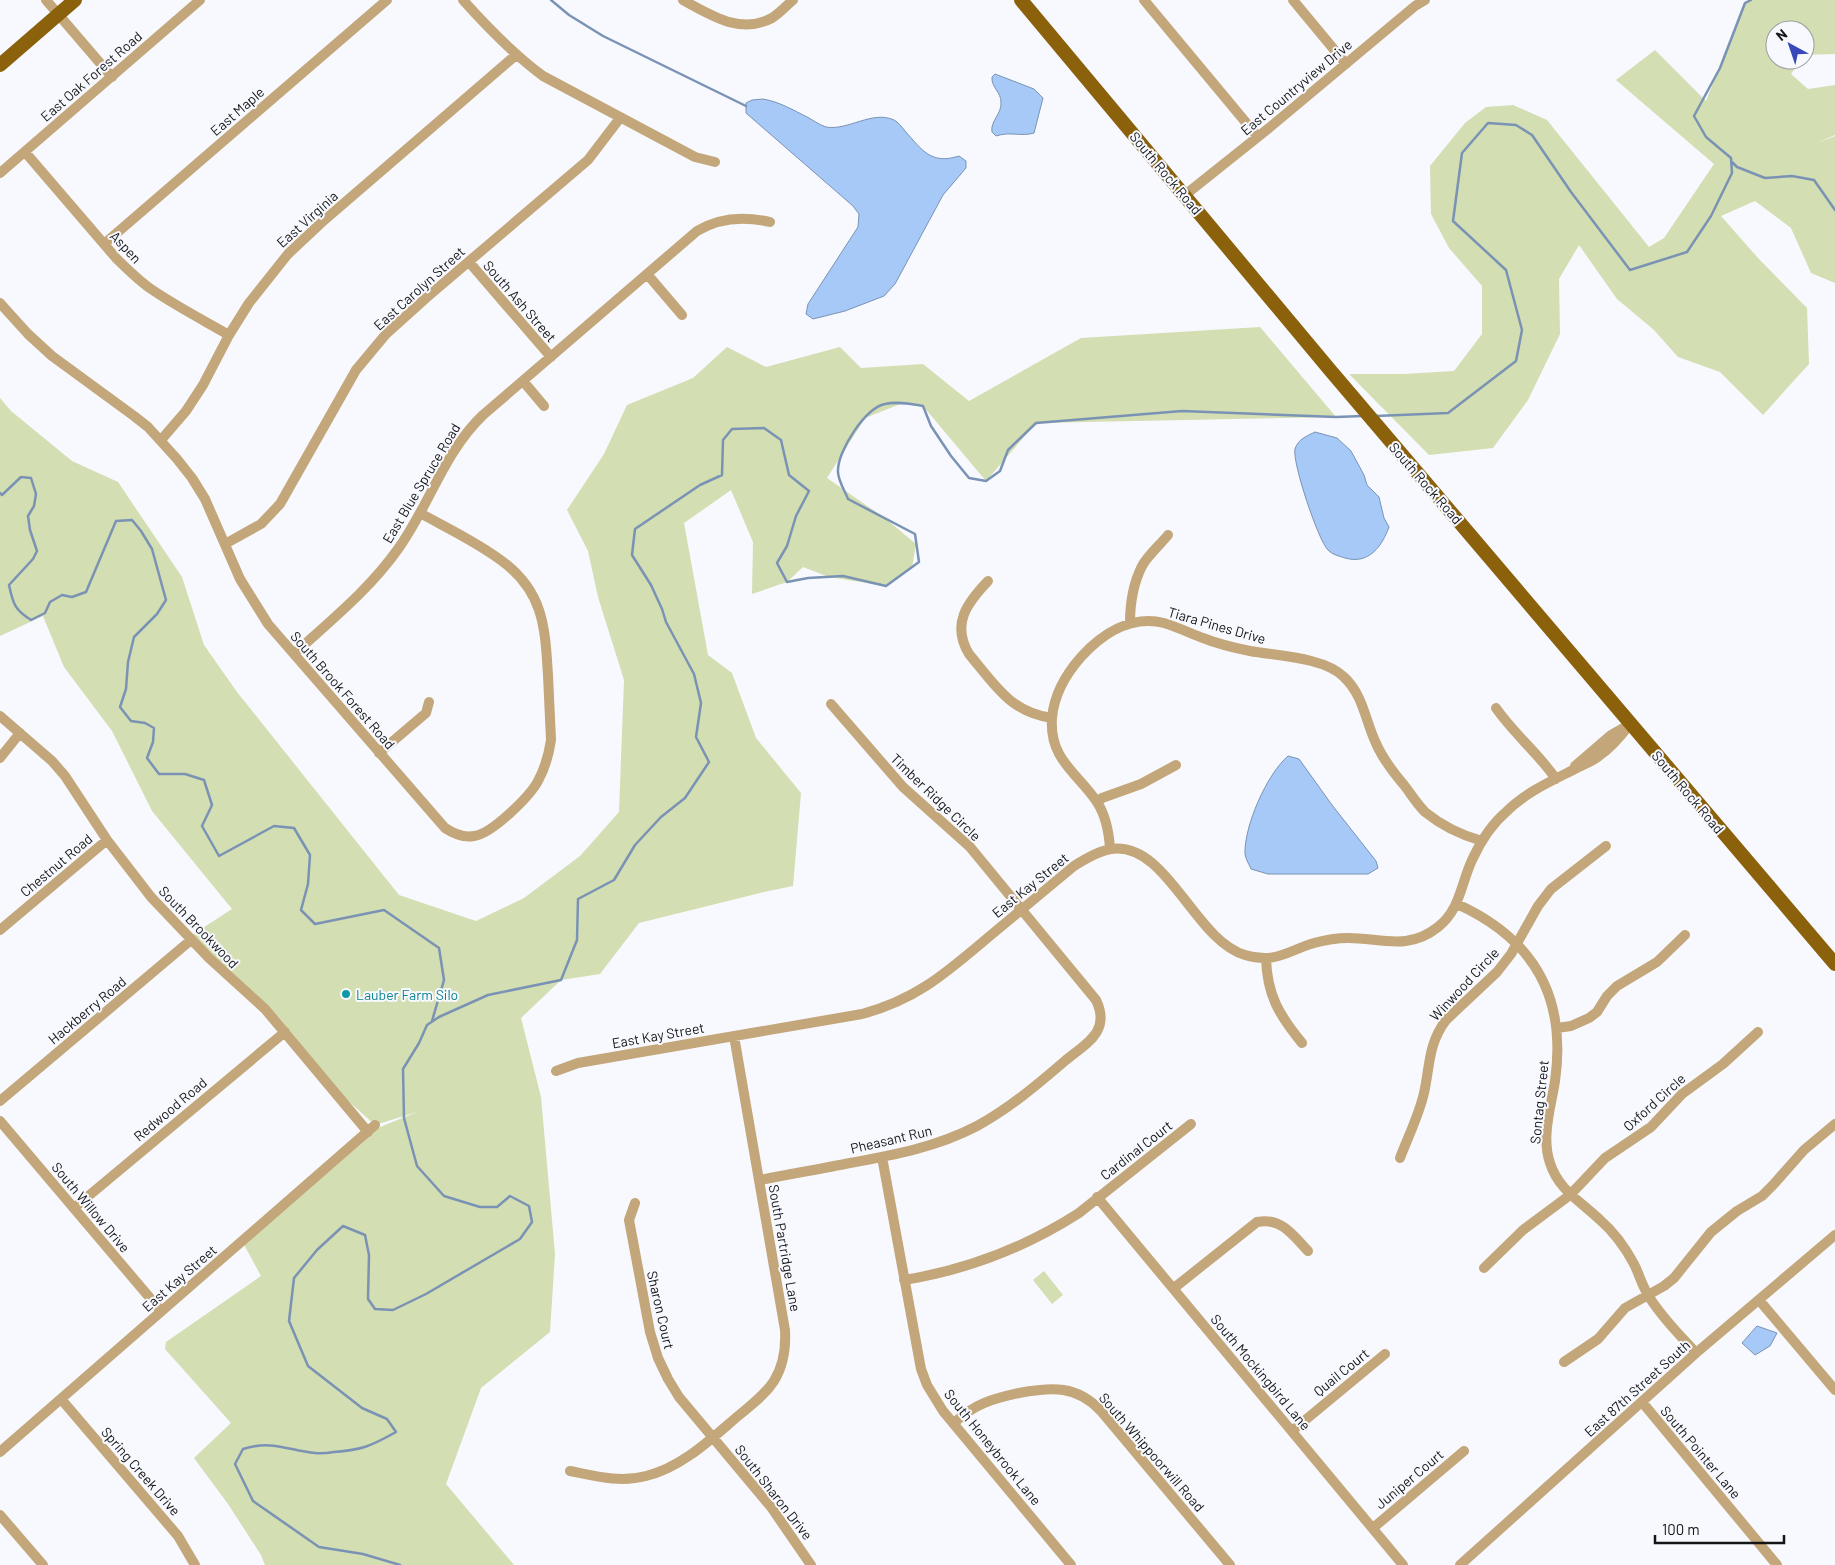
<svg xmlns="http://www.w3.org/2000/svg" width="1835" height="1565" font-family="Barlow,sans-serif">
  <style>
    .green { fill: #d3deb2 }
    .water { fill: #a6c9f7; stroke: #7a93b4 }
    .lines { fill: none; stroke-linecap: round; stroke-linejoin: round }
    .stream { stroke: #7a93b4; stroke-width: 2.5 }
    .minor { stroke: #c3a679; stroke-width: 10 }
    .major { stroke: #8b610b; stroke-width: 14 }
    .culture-dot { fill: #0f9aa8; stroke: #f7f9fe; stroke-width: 2 }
    .labels { text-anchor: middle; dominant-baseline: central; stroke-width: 4; stroke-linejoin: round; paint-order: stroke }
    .street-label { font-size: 14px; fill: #141517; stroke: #f7f9fe }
    .culture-label { font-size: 14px; fill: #0d838f; stroke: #f7f9fe; text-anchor: start }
  </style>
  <rect width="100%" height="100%" fill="#f7f9fe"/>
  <path class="green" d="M1751,0H1835V54L1805,55V30H1775V60H1800L1791,74L1808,89L1835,85V135L1815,144L1835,136V283L1811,273L1791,228L1755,201L1721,216L1758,258L1807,308L1809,364L1763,415L1720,372L1678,357L1654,330L1617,299L1579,245L1559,279L1560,334L1528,400L1493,448L1429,455L1349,374H1404L1454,371L1482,334V286L1449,248L1431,214L1430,166L1465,123L1486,107L1513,105L1547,120L1649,247L1664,238L1714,164L1616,80L1655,50L1706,101L1745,3Z
    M1260,327L1336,417L1036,423L986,481L923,406L903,403L865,418L827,478L886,519L916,544L912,568L886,586L829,577L803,567L787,582L752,594L753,542L731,490L684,523L708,655L732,673L756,738L801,793L793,886L764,892L639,923L600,974L561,980L521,1018L541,1097L555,1254L550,1332L481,1388L446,1484L514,1565H265L261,1555L228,1504L194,1458L231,1423L165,1349L166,1342L261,1276L242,1241L368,1132L417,1112L375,1125L325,1080L248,993L189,937L232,909L152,811L112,731L64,667L43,616L0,636V398L11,411L72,461L118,482L182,577L204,645L237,692L399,895L476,921L524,898L580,856L619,812L624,680L598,597L588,551L567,510L604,454L627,405L693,378L727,347L766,367L840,347L861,368L923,364L969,401L1081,338Z
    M1044,1271L1063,1295L1052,1304L1033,1280Z"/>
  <path class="water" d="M995,74L1034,89L1043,98L1034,133C1021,137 1011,131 996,136L992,132C990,121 1002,114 1001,102C1001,92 991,87 992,77Z
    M763,99C780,102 793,110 809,118C814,121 820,125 826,127C848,131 872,110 894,120C898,122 902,127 905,131C922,150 931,165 959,156L966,161V168L943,195L895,284L884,296L845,311L813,319L806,314L808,304L858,227L859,214L853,206L746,113V103L752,100Z
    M1315,432L1337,438L1351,451L1364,475L1367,485L1379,497L1384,518L1389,527C1382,546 1369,565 1345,558C1339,556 1333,555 1328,550C1318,540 1292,462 1295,449C1298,439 1307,436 1315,432Z
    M1288,756L1299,759L1332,805L1376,861L1378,868L1368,874H1268L1251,869C1249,864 1246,860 1245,854C1244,826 1267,774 1288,756Z
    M1757,1326L1777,1333L1770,1346L1755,1355L1742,1343Z"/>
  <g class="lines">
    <path class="stream" d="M551,0L569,15L603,36L746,106
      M1732,162L1737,167L1765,178L1792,176L1814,180L1835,210
      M1376,416L1448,413L1516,361L1522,330L1506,270L1453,221L1462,153L1488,123L1516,125L1532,135L1571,192L1630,270L1687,252L1711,216L1732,173L1731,158L1706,137L1694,116L1720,68L1745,3L1751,0
      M0,493L2,495L21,477L31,478L36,494L34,506L28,516L30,530L37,551L33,559L9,585C13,604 15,610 31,620L45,613L50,602L62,595L72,597L86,592L116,521L132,520L141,531L152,549L166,600L157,614L134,637L128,662L126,689L120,707L131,721L145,723L154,728L153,742L147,758L159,774H185L204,780L212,805L202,826L219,856L274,826L294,828L310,855L308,884L301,910L315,924L384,910L439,948L444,980L432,1021
      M400,1565L363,1554L319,1547L253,1501L235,1464L243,1449C272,1440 287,1450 315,1453C321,1454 328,1453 334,1452C362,1450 371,1446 396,1432L387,1419L362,1408L308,1366L289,1321L294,1278L317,1250L343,1226L365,1235L369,1255L368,1299L375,1309L393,1310L426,1294L520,1239L532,1222L529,1206L510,1196L497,1207H480L444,1196L417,1166L404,1118L403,1069L419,1043L427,1025L439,1017L488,995L561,980L577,940L578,899L614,880L635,845L661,817L685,798L709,762L696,737L701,703L694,674L666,622L662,609L651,585L632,555L635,529L700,485L722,475L723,440L732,429L764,428L781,440L789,475L809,491L796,516L787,546L777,563L787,582L808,578L843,576L886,586L919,562L915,534L848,499C845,491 837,479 838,470C838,451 865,408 885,404C897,401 911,404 923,406L931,426L951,456L969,478L986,481L1000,471L1008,450L1036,423L1182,411L1336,417L1363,416"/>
    <path class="minor" d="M46,0L112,77
      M463,0C488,28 513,54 543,76L695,157L715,162
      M683,0C711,15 740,35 772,18C780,13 786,6 793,0
      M1144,0L1258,137
      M1293,0L1346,64
      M25,152L116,258C127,269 138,280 151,289C176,306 203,320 229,335
      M0,173L200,0
      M1185,195L1269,128L1415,6L1425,0
      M104,244L387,0
      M469,262L551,357
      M647,274L682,315
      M0,303L28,334L52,356L134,416L148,427L177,459L192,478L205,499L240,579L268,624L445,828C454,834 463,838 474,836C492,834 530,796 538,781C545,768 549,754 551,740C550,718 549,697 548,675C545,628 544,592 502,561C477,542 447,528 420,513
      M523,381L544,406
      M161,440L186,411L203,385L229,335L249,303L288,254L321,223L516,55
      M225,544L261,524L280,504L356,370L386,334L426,298L588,160L620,118
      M988,581C967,603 951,624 969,654C995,685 1010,712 1052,718
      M1130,623C1130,604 1133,584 1142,566C1148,555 1160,545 1168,535
      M294,654C330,621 369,590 398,549C429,506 444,452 483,415L697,231C720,217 744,216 770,222
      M1496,708C1514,734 1538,753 1556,779
      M0,716L52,761L65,776L107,840L151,897L209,958L265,1009L368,1132
      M379,753L426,713L429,702
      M0,758L20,733
      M1575,766L1611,735L1625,727
      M1097,802L1102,798L1141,784L1176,765
      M1110,849C1109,832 1106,816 1097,802C1078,773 1049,760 1052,718C1054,695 1066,674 1081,657C1102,634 1131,615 1164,623C1177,627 1190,633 1203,638C1218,644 1235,648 1250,651C1277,656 1324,657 1344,677C1363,695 1365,719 1375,741C1382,758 1392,771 1404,785C1411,794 1417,804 1425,812C1442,826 1461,835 1482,841
      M1457,904C1534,939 1567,997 1555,1081C1551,1107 1541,1137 1550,1163C1558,1189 1580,1201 1599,1219C1613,1231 1625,1247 1634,1264C1639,1274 1642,1285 1648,1295C1661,1317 1680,1335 1696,1353
      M0,930L107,840
      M1266,958C1267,995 1279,1015 1302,1043
      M1557,1028L1571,1026L1589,1018L1597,1012L1607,996L1617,986L1657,962L1685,935
      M556,1071L578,1063L862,1014C918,999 947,972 991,935C1019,912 1046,889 1074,866C1085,859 1098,851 1111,849C1167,841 1194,940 1245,955C1276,964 1287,951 1314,943C1325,940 1336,938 1348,938C1381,938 1408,951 1438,927C1461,909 1461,882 1473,858C1481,841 1492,824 1506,812C1524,794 1547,783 1569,772C1579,766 1590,763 1599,756C1612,747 1621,736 1630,724
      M0,1101L191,940
      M0,1121L161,1311
      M882,1157L921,1369L927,1385L943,1411L1071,1565
      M1400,1158C1408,1137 1419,1115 1424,1093C1430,1066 1428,1044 1446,1020L1497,972L1511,954L1538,906L1551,889L1606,846
      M760,1180C790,1174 820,1169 850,1163C894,1155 937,1147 977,1126C1010,1108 1038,1084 1066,1060C1087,1043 1111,1031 1096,1000L970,847L903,787L831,704
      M1097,1197L1403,1565
      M635,1203L629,1220L650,1332L658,1358L668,1379L679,1397L771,1507L811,1565
      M74,1208L285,1032
      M1484,1268L1523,1230L1570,1195L1605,1158L1651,1127L1682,1094L1723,1064L1758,1032
      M904,1280C966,1270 1026,1247 1079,1213L1191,1124
      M1174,1288L1257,1222C1281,1217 1293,1235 1308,1251
      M1759,1300L1835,1390
      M1564,1362L1598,1339L1625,1308L1664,1286L1674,1278L1711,1232L1737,1211L1762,1196L1773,1185L1804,1150L1835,1124
      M61,1399L178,1536L195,1565
      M1642,1402L1777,1565
      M954,1423C974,1404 992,1399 1019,1393C1052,1387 1077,1385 1101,1411L1230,1565
      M1292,1431L1385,1354
      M0,1452L375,1125
      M570,1471C595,1476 620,1483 646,1476C681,1468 711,1439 738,1416C751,1405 765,1395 774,1381C784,1365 786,1348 785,1330L734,1036
      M0,1515L43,1565
      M1373,1528L1464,1451
      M1460,1565L1696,1353L1835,1235"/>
    <path class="major" d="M1021,0L1330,370L1835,964
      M0,65L75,0"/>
  </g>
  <circle class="culture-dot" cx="346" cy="994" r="5"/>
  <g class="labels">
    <g class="street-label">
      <text transform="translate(91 76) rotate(-41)">East Oak Forest Road</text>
      <text transform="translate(1296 87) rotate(-40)">East Countryview Drive</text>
      <text transform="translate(237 111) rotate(-41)">East Maple</text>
      <text transform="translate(1166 173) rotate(50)">South Rock Road</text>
      <text transform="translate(307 219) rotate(-42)">East Virginia</text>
      <text transform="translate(126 247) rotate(47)">Aspen</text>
      <text transform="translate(419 288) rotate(-42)">East Carolyn Street</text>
      <text transform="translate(520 301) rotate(49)">South Ash Street</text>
      <text transform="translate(421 483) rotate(-59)">East Blue Spruce Road</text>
      <text transform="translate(1426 483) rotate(49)">South Rock Road</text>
      <text transform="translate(1217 625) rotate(16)">Tiara Pines Drive</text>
      <text transform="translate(343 690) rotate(49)">South Brook Forest Road</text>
      <text transform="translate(1688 792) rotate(50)">South Rock Road</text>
      <text transform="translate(936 797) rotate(44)">Timber Ridge Circle</text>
      <text transform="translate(56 865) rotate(-40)">Chestnut Road</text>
      <text transform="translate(1030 885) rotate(-39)">East Kay Street</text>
      <text transform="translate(199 927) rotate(46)">South Brookwood</text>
      <text transform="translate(1464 984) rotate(-47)">Winwood Circle</text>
      <text transform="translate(87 1010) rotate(-40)">Hackberry Road</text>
      <text transform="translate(658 1035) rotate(-10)">East Kay Street</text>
      <text transform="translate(1539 1102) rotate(-84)">Sontag Street</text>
      <text transform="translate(1654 1102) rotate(-42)">Oxford Circle</text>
      <text transform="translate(170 1109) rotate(-40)">Redwood Road</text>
      <text transform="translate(891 1139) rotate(-13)">Pheasant Run</text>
      <text transform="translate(1136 1150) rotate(-38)">Cardinal Court</text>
      <text transform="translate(91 1207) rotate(50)">South Willow Drive</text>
      <text transform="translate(785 1248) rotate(80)">South Partridge Lane</text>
      <text transform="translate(179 1278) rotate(-41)">East Kay Street</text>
      <text transform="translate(661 1310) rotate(77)">Sharon Court</text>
      <text transform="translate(1261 1372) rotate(50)">South Mockingbird Lane</text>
      <text transform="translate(1341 1372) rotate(-39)">Quail Court</text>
      <text transform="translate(1637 1388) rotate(-42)">East 87th Street South</text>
      <text transform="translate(993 1447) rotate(51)">South Honeybrook Lane</text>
      <text transform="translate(1152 1452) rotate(49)">South Whippoorwill Road</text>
      <text transform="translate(1701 1452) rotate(50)">South Pointer Lane</text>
      <text transform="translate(141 1471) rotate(49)">Spring Creek Drive</text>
      <text transform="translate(1409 1479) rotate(-40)">Juniper Court</text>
      <text transform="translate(774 1492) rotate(52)">South Sharon Drive</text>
    </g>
    <g class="culture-label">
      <text x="356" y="994">Lauber Farm Silo</text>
    </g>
  </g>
  <g transform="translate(1790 45) rotate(320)"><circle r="24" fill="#f7f9fe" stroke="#9c9ea2"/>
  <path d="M0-4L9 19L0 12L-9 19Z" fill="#3848bb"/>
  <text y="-8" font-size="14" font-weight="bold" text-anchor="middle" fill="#141517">N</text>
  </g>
  <path d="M1655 1535v8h129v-8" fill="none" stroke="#141517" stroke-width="2.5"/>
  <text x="1662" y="1535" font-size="15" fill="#141517" stroke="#f7f9fe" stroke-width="4" paint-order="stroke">100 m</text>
</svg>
